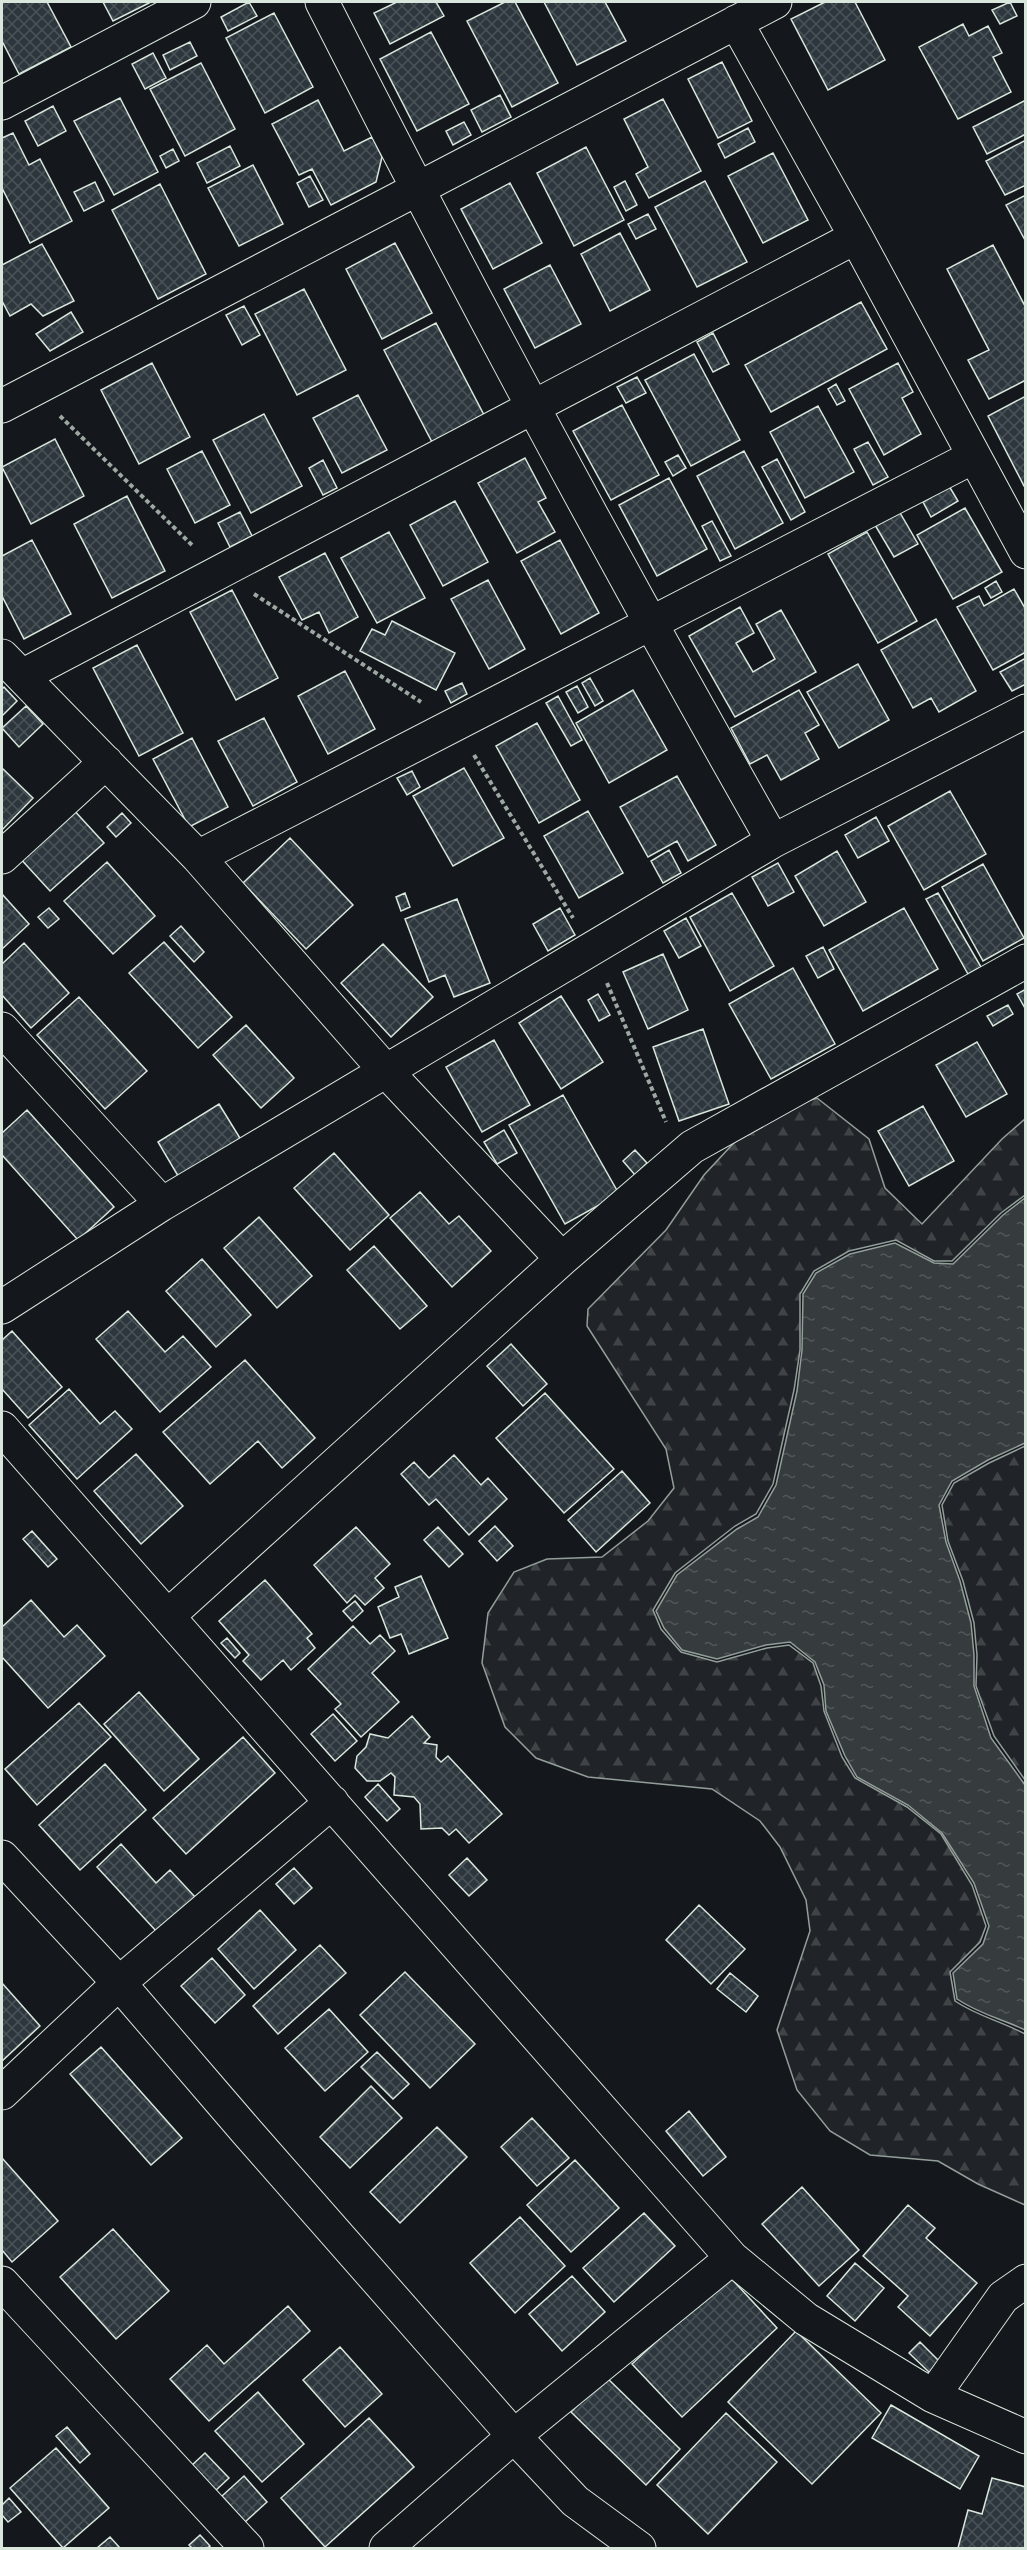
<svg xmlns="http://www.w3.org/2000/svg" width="1027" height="2550" font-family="Bitter,serif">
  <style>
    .forest { fill: url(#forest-firs); stroke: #939e99; stroke-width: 1.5 }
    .water { fill: url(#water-ripples); stroke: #939e99; stroke-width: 1.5 }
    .building { fill: url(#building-cross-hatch); stroke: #d8e6dc; stroke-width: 1.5 }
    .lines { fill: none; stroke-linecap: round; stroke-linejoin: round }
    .minor-casing { stroke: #d8e6dc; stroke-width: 35 }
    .path { stroke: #9da8a2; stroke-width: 4; stroke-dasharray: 4.5 3; stroke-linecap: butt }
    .minor { stroke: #14181c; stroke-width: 33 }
  </style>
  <defs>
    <pattern id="forest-firs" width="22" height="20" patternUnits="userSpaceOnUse" patternTransform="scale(1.5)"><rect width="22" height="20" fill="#202428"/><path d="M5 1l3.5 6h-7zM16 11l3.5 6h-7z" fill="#404447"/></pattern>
    <pattern id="water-ripples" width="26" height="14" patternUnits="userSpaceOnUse" patternTransform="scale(1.5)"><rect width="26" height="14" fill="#363b3e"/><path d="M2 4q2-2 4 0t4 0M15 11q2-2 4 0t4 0" fill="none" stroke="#525759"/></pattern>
    <pattern id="building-cross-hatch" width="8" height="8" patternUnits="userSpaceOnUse" patternTransform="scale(1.5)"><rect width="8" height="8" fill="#2c363c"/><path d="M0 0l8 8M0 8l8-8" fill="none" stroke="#4a5358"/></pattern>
  </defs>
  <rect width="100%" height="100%" fill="#14181c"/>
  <path class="forest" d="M817,1098L869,1139L885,1188L922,1224L1002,1139L1025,1119V1195L1001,1213L952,1261H934L896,1240L849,1251L814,1271L800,1294V1350L794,1390L773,1484L756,1514L735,1526L675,1573L653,1610L661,1629L681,1652L717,1662L767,1648L789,1645L813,1663L821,1686L824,1711L842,1757L855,1778L907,1807L941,1834L972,1885L986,1926L980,1942L950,1972L955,2001C977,2016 1001,2021 1025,2034V2205L978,2184L938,2161L870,2155L830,2131L797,2090L777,2030L810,1931L806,1900L780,1847L760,1821L712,1789L588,1777L536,1758L505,1727L482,1663L488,1613L514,1572L547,1559L602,1557L648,1521L674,1488L666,1449L587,1326L588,1309L666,1230L704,1175L757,1118Z
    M1025,1446V1780L994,1736L976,1686L977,1655L974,1623L963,1581L948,1541L942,1505L954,1483L989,1463Z"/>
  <path class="water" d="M1025,1198V1443L988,1460L952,1481L939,1505L946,1542L960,1581L971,1623L974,1655V1686L991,1738L1025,1785V2030C1002,2019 979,2014 957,1999L953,1973L983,1944L989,1926L974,1883L942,1833L908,1805L857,1777L845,1756L826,1711L824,1685L815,1662L790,1642L766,1645L717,1659L682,1650L664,1628L656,1611L677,1575L737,1529L758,1517L776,1485L797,1391L802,1350L803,1294L816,1273L850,1254L895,1243L934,1263L953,1264L1003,1215Z"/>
  <path class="building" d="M2,2H47L71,47L19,74L2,41Z
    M103,2H151L113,21Z
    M249,2L257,16L228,31L221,17Z
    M397,2H436L444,16L390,44L374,13Z
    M505,2H515L558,83L512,107L467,21Z
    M544,2H605L626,41L577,65Z
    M825,2H855L885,60L828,90L791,19Z
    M1010,2L1017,16L1000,24L992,10Z
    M274,13L313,87L265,113L226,38Z
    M963,24L969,36L988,26L1002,53L993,57L1011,92L958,119L919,47Z
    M431,32L469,104L417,131L380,59Z
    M190,42L197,56L170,70L163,55Z
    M153,53L166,78L145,89L132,64Z
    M722,62L752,121L718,138L688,79Z
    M201,63L235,129L185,156L150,89Z
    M500,95L511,117L482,132L471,110Z
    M120,98L158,172L114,195L74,121Z
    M663,99L701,171L649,198L636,174L648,167L624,119Z
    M318,100L344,151L372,137L382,157L376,182L331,205L312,169L299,175L272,124Z
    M1026,100V134L987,154L973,127Z
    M53,106L66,131L38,146L25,121Z
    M464,122L471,135L453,145L446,131Z
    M748,128L755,142L725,158L718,144Z
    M13,133L29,165L40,159L72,221L30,243L2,188V138Z
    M1026,140V185L1005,195L986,161Z
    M230,146L240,166L207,183L197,163Z
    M586,147L624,220L574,246L537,173Z
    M173,149L179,161L166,168L160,156Z
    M773,153L808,220L763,243L728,176Z
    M253,165L283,224L239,246L208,188Z
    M310,176L323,200L309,207L297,183Z
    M625,181L637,205L626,211L614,187Z
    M705,181L747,262L697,287L655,207Z
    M95,182L104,201L84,211L74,192Z
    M510,183L542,243L493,269L461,209Z
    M160,184L206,274L158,299L112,210Z
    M1026,195V242L1006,205Z
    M648,214L656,229L636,239L628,224Z
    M620,233L650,290L610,311L581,254Z
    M395,243L432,313L382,339L346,269Z
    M42,244L74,301L43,316L31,304L10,316L2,301V265Z
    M993,245L1026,308V380L989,399L968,360L989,350L947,269Z
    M550,265L581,324L535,348L504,289Z
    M304,289L346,370L297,395L255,314Z
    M861,302L887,349L771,412L745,365Z
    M244,306L260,335L242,345L226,315Z
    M71,312L83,332L50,351L36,334Z
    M436,323L484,415L432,442L384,350Z
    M713,333L729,364L713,372L697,342Z
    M694,354L740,440L691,466L645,380Z
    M152,363L190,437L139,464L101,390Z
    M898,363L913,392L902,398L921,434L884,455L849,389Z
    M637,377L646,393L626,403L617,387Z
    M836,384L845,401L837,405L828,389Z
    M358,395L387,450L342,473L313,418Z
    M1026,396V485L1024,486L988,416Z
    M622,405L659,475L611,500L573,431Z
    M818,406L854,472L805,498L770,432Z
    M264,414L302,486L251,513L213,440Z
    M55,439L84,496L31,524L2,467Z
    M868,442L888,477L873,485L854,449Z
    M202,451L230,505L195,523L167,469Z
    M744,451L783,523L735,549L697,476Z
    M678,455L686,468L673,476L665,462Z
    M525,458L546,498L538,502L555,532L517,553L478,483Z
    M777,459L805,512L791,520L762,467Z
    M323,460L337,488L323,495L309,468Z
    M669,478L707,549L657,576L619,505Z
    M949,486L958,501L931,517L923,502Z
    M127,496L165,571L112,598L74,524Z
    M455,501L488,562L443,586L410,525Z
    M965,508L1002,572L953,599L917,535Z
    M899,511L918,544L894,557L875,525Z
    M240,512L252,536L230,547L218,523Z
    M712,521L731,556L720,561L702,526Z
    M389,532L425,598L377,623L341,558Z
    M867,532L917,621L878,643L828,554Z
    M32,540L71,614L24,639L2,596V556Z
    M560,540L599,613L561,634L521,561Z
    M325,553L358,617L329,633L319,612L302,620L279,577Z
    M488,580L525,649L489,669L451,599Z
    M996,581L1002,592L991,598L985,588Z
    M1014,589L1026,610V652L993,670L957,607L979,596L984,606Z
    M232,590L278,678L236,700L190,612Z
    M740,607L754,633L736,643L753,672L775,659L756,624L781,610L816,672L735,717L689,636Z
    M936,619L976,691L939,712L931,698L913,708L881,650Z
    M392,621L455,653L436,690L360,651L372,629L385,635Z
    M137,645L183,733L139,756L93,668Z
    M1026,658V684L1012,691L1000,672Z
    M858,664L889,720L839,748L807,692Z
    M345,671L375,729L328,754L298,696Z
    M590,678L603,701L595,706L582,683Z
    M462,683L467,694L451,703L445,691Z
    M577,686L588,707L578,713L566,692Z
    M4,687L17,701L2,716V689Z
    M633,690L667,750L609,783L576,723Z
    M799,690L819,725L805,733L819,759L781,780L767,755L750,764L731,728Z
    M558,696L582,740L571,746L546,703Z
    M26,706L43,724L19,747L2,728Z
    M264,718L297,782L253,806L218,741Z
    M537,723L580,800L539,823L496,746Z
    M192,738L228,807L189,827L153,759Z
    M2,768L33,798L2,830Z
    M464,768L504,838L453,866L413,796Z
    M412,771L420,787L407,795L397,778Z
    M677,776L716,845L688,861L677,841L648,857L620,807Z
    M950,791L986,854L924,890L888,826Z
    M71,807L104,843L50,891L18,856Z
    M588,811L623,873L579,898L544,836Z
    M122,813L131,823L116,837L107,827Z
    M876,817L889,841L858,858L845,835Z
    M290,838L353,905L306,949L243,883Z
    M669,850L681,873L663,883L651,861Z
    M837,851L866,902L824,926L795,876Z
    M107,862L155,916L113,954L64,901Z
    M778,863L794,892L768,906L752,877Z
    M983,864L1024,938L983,961L942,887Z
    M405,893L410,907L401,911L396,897Z
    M732,893L774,966L730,991L690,917Z
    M938,893L981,967L968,974L926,899Z
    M2,894L29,924L2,949Z
    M457,899L490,983L454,997L445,975L429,982L405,919Z
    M49,908L59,919L48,928L38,917Z
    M560,908L575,935L548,951L533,924Z
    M904,908L938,969L863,1011L829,950Z
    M686,918L701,946L679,958L664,931Z
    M181,926L204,952L194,962L170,936Z
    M164,942L232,1017L198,1048L129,973Z
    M24,943L69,993L31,1028L2,995V964Z
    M383,944L433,997L391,1037L341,983Z
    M823,947L834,969L818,978L806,956Z
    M663,954L688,1010L648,1029L623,972Z
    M793,968L835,1044L771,1079L729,1004Z
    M1026,989V1010L1017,994Z
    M598,994L610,1015L599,1021L588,1000Z
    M561,996L603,1062L561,1089L519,1023Z
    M79,997L147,1071L105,1109L37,1035Z
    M1008,1005L1013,1014L993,1026L987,1016Z
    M246,1025L294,1078L261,1108L213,1055Z
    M703,1029L729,1104L679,1121L653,1047Z
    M494,1040L530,1105L482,1132L446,1067Z
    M977,1042L1007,1094L966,1117L936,1065Z
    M563,1095L619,1194L565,1224L509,1125Z
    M219,1104L243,1143L181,1181L158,1142Z
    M923,1106L954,1161L909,1186L878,1131Z
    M27,1110L114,1207L78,1240L2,1155V1133Z
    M504,1130L517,1153L497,1164L484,1142Z
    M635,1150L647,1163L635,1175L623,1161Z
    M334,1153L389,1215L350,1250L294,1188Z
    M420,1192L449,1224L459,1216L491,1251L452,1287L390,1218Z
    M259,1217L312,1276L277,1308L224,1248Z
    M374,1246L427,1306L400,1329L347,1270Z
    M202,1259L251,1315L216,1347L166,1291Z
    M128,1311L165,1352L183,1336L211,1367L160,1412L96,1339Z
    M12,1331L62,1387L28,1418L2,1389V1340Z
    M511,1344L547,1384L523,1406L487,1366Z
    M245,1360L315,1438L282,1468L258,1441L210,1484L163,1432Z
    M69,1389L100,1424L115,1411L132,1429L77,1479L29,1425Z
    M545,1393L614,1469L564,1513L496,1438Z
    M136,1454L183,1506L141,1544L94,1491Z
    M454,1455L481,1485L488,1478L507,1499L469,1535L436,1499L429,1505L401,1474L414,1462L429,1478Z
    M622,1471L650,1503L596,1552L568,1520Z
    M495,1526L513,1546L497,1561L479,1541Z
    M356,1527L390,1564L375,1578L384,1588L365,1605L355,1595L347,1603L314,1565Z
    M438,1527L463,1554L449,1567L424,1540Z
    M32,1531L57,1559L48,1567L23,1539Z
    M421,1576L448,1638L409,1654L401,1634L390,1638L378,1607L399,1597L395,1587Z
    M265,1580L312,1634L307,1638L315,1648L291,1670L283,1660L261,1680L243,1661L249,1655L219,1621Z
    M31,1600L64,1637L77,1625L105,1656L48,1708L2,1657V1627Z
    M355,1601L363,1611L352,1621L343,1611Z
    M353,1626L370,1644L380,1635L395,1651L372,1673L399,1702L361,1737L335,1709L341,1704L308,1669Z
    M227,1638L240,1653L235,1658L221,1643Z
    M139,1692L199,1759L164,1791L104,1724Z
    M79,1703L111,1737L37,1805L5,1769Z
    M333,1714L357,1741L335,1761L311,1734Z
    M412,1716L430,1737L424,1743L437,1745L436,1757L441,1762L448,1756L502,1814L469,1843L456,1829L449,1835L442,1828L421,1829L420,1804L414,1797L394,1795L395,1777L391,1773L380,1781H367L355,1768L357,1756L366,1747L370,1734L388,1738Z
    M243,1737L275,1773L186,1854L153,1818Z
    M105,1764L146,1810L80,1870L39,1825Z
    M378,1784L400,1809L387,1821L365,1797Z
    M121,1844L156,1883L170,1870L195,1897L157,1932L97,1867Z
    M467,1858L487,1880L469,1896L449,1875Z
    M294,1868L312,1888L294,1904L276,1884Z
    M699,1905L745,1949L711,1984L666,1940Z
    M260,1910L296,1950L254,1989L218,1949Z
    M320,1945L346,1973L278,2034L253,2006Z
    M212,1958L245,1995L215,2023L181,1986Z
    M405,1972L475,2044L430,2088L360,2015Z
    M730,1973L758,1996L746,2012L717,1989Z
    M2,1983L40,2026L2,2061Z
    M329,2009L368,2052L325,2091L285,2048Z
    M101,2047L182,2138L151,2165L70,2074Z
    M377,2052L409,2084L393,2099L361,2067Z
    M371,2086L402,2118L350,2168L320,2137Z
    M689,2111L726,2157L703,2176L666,2131Z
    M532,2118L569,2158L537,2186L501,2147Z
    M437,2127L467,2157L400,2223L370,2192Z
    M2,2158L58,2221L12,2262L2,2250Z
    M575,2160L619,2208L571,2252L527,2205Z
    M802,2187L859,2250L819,2286L762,2224Z
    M908,2205L935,2228L926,2238L977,2283L930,2336L898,2307L908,2296L863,2256Z
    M644,2213L675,2246L614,2302L583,2268Z
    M520,2217L565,2266L515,2313L470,2263Z
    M113,2229L169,2291L116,2339L60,2277Z
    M855,2263L884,2288L855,2321L827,2296Z
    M728,2275L777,2328L682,2417L632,2364Z
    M572,2276L605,2312L562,2351L529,2314Z
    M288,2306L310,2331L209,2421L170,2379L207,2345L224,2364Z
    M796,2331L881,2413L812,2484L728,2402Z
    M920,2342L940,2362L930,2373L909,2353Z
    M340,2347L382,2394L345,2427L303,2380Z
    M605,2376L680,2449L646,2485L571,2412Z
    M258,2392L304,2444L262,2482L215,2431Z
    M891,2405L979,2456L960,2489L872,2438Z
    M726,2413L777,2462L708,2534L657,2485Z
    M369,2418L414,2467L325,2547L281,2498Z
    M67,2427L90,2454L80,2463L56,2436Z
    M56,2448L109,2508L63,2548L10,2488Z
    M205,2453L229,2478L214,2492L191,2466Z
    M244,2476L267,2502L245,2522L222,2496Z
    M992,2478L1026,2487V2548H958L968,2510L982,2514Z
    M9,2498L21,2512L8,2522L2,2515V2505Z
    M200,2535L210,2546L207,2548H192L189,2545Z
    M110,2537L120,2548H97Z"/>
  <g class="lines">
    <defs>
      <path id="minor" d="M322,2C465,285 616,565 773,841
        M736,22L856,237L1026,552
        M2,103L194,2
        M2,406L775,2
        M2,656L198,857L385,1070L562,1259
        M22,676L856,237
        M2,857L106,762
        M198,857L973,457
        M2,1029L162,1204
        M2,1307L162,1204L773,841L1026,711
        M2,1428L732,2258L806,2319L933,2396L1026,2437
        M168,1616L562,1259L692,1147L1026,961
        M2,1857L119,1983L247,2132L514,2436L575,2501L639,2548
        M2,2093L119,1983L332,1802
        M2,2283L247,2548
        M933,2396L1003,2297L1026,2281
        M386,2548L514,2436L732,2258"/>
    </defs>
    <use href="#minor" class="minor-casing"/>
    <path class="path" d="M60,416L192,545
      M254,594L421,702
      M474,755L573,918
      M607,983L666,1122"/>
    <use href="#minor" class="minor"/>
  </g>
  <rect width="1027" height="2550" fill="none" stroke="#d8e6dc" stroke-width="6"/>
</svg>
